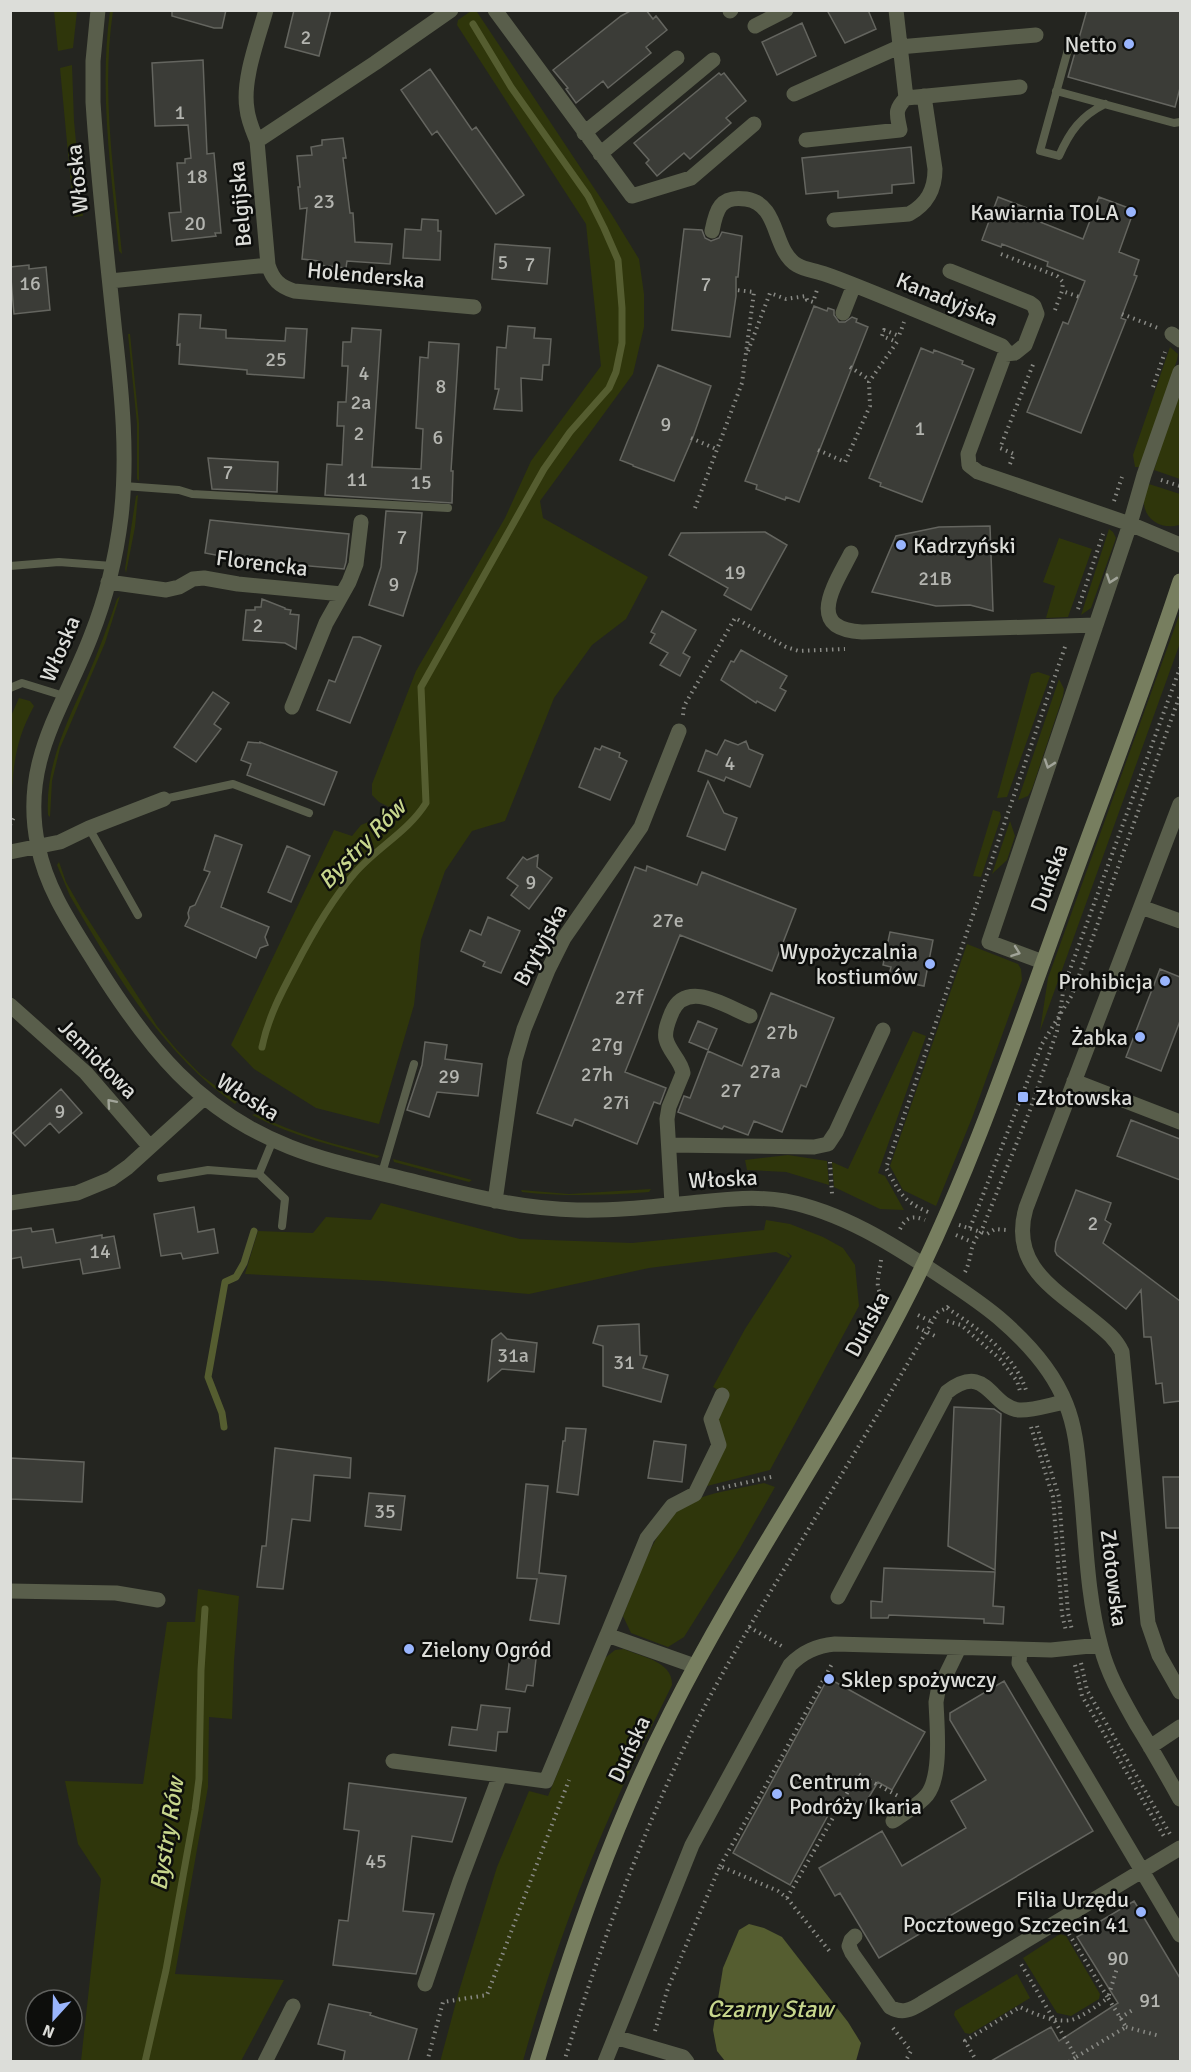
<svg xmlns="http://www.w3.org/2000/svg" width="1191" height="2072" font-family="Signika,sans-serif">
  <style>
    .green { fill: #2f360b }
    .water { fill: #555d30 }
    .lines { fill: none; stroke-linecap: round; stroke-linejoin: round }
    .stream { stroke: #555d30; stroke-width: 7 }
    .building { fill: #3b3c37; stroke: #64655f; stroke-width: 1.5 }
    .path { stroke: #898a85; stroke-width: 4; stroke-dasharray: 1.5 4.5; stroke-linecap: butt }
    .lane { stroke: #595e4b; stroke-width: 8 }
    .street { stroke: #595e4b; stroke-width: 15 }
    .secondary { stroke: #777e5f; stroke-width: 15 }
    .oneway { stroke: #a1a499 }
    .poi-dot { fill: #99b5fd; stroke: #0d0e0c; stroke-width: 2 }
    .labels { text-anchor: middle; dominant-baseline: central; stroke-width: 5; stroke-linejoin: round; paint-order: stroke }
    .number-label { font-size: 20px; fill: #b4b5b0 }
    .poi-label { font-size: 22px; fill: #dcddd9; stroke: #0d0e0c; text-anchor: end }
    .street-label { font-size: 22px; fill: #dcddd9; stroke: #0d0e0c }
    .water-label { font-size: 24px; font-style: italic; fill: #c7d68c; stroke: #0d0e0c }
  </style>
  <rect width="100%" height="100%" fill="#242520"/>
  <path class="green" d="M54,11H77L73,48L58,51Z
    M110,11H113C101,92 114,173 122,254L119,251C111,170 99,91 110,11Z
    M471,11L477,12L612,215L639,259L644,294V327L633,374L540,501L543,518L648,577L626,619L592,645L554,698L505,821L472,831L445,871L421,940L414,1005L379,1124L316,1108L254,1069L231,1045L334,830L352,836L361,825L373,820L384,824L391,808L379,802L372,795V784L416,671L505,518L531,461L601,366L586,224L457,25L458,20Z
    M72,65L74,121L83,216L74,217L60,68Z
    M128,334H130L139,423V481L137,479V424Z
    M1170,347L1178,354L1177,360L1141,467H1135L1133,455Z
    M1180,388V479L1154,470Z
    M1149,484L1180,494L1179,525C1164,530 1144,521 1144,502C1143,496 1147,489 1149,484Z
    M138,495L135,527L126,573L125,569L136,496Z
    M1109,529L1113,532L1116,538L1091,608L1081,615Z
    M1059,538L1092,549L1068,617L1046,618L1055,586L1043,582Z
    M120,596L105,643L60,748L52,781L50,817L48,815C45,766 67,722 87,678C98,652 108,626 117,599Z
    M1180,613V643L1040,1031L1048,978Z
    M1038,672L1050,676L1007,797L997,798L1031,674Z
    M1059,679L1064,689L1063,696L1032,789L1028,796L1018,800Z
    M19,698L30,701L34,706C14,743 13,768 11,809V716Z
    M993,810L1000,812L1001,817L981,877L973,876Z
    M1010,821L1015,836L1007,860L992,874Z
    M59,862L66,882L82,910L157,1026L177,1050L201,1075L237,1102L235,1104C161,1052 115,973 70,896L57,865Z
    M967,944L1018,964L1021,969L1022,980L972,1118L936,1206L903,1190L890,1166Z
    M913,1031L926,1036L878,1173L885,1176L904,1210L880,1209L834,1187L832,1162L848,1169Z
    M255,1114C295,1134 337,1145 380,1156L377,1158C334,1146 292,1136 252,1115Z
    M788,1155L827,1161L829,1185L786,1172L747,1170L745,1160Z
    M393,1159L472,1180L469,1182L394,1162Z
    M651,1189L649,1192C606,1195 565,1197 522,1192L521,1190L569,1194Z
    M381,1203L520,1239L632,1243L764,1230L766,1220L790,1224L823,1237L843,1248L855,1265L859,1306L770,1470L707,1486L718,1419L729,1396L713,1387L745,1329L792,1256L786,1251L790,1256L789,1258L776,1252L649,1268L529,1294L382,1281L245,1274L258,1231L313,1233L326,1217L371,1220Z
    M764,1483L775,1487L740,1548L684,1637L668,1647L631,1633L623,1616C639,1579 656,1514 697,1499C718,1491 742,1488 764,1483Z
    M198,1589L239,1596L234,1661L232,1719L209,1717L208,1787L175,1974L284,1980L241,2061H81L101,1879L78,1844L65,1781L143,1784L167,1622H195Z
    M624,1649C641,1657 673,1661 672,1685C653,1725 632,1763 615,1804C578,1887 547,1974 523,2061L440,2062L459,1991L497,1867L529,1791L548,1796L605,1658L615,1650Z
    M1060,1934L1066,1936L1100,1994L1099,1999L1071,2016L1057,2013L1023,1958Z
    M1017,1974L1030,1998L970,2034L965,2033L954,2015L955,2011Z"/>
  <path class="water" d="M749,1924L764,1928L782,1937L848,2022L861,2043L856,2061H725L717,2051L713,2030L723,1968L739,1930Z"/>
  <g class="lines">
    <path class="stream" d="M262,1047C268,1018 281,993 295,967C312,934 330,902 354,874C376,848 408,832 426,803L421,687L544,469L570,432L609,388L616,372L622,343V308L618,260L604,228L588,196L511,87L473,24
      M224,1427L222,1413L208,1377L225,1282L236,1277L244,1263L254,1231
      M145,2062L166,1970L195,1810L199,1779L201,1670L205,1609"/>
  </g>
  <path class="building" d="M172,10H226L222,28H214L172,16Z
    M294,10H331L319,56L285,47Z
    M632,10H646L653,19L656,16L667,30L646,47L651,53L608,88L603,81L576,103L566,89L568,88L553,70L621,16Z
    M827,10H868L876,29L845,43Z
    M1087,10H1180V88L1175,107L1068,77Z
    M802,23L816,56L777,75L762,42Z
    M203,60L207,154L214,153L221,233H215L216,236L172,241L169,213L181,212L177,163H185V159L191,158L188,125L155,126L152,63Z
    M430,69L472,130L476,127L524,195L496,214L437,131L432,135L401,90Z
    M719,73L721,75L724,73L746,101L726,118L731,123L690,159L684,153L657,176L646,163L649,160L634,143Z
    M343,138L346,158H343L350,213H353L355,242L392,244L390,264L347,261L346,268L318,265L319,261L302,259L307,208L300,209L298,187H300L297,156L312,155L311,147L322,145V140Z
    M911,147L914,183L892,185V193L838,198V191L806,194L802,158Z
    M998,197L1027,208L1025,216L1083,239L1099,197L1134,210L1119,252L1139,260L1134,275L1137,276L1121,318L1126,320L1081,433L1027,412L1063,322L1068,324L1085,281L1047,266L1048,262L1002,244L1001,247L982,240Z
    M422,219L438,220V231H441L440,260L403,258L405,229L421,230Z
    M684,229L702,230L705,238L711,241L719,238L722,232L742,236L738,277H736V296L730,337L672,330Z
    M495,244L550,248L547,284L492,279Z
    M29,265V269L46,267L50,310L14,314L10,267Z
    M814,306L827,311L828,308L834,310V315L839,322H845L852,317L857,319L856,322L868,327L799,502L786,497L785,500L756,489L757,485L745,481Z
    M179,314L201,315L200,328L226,330V338L285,341L286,328L307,329L304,378L247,374V370L179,364L180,344L177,345Z
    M508,326L535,328L534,338L551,339L549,365H543L542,380L521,378L522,411L494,409L499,389H495L497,347L506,348Z
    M352,328L381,330L372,467L421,469L423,429L416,428L420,357L428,358L429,342L459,344L451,471H453L452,503L325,495L327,464L342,465L344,426H337L338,402H346L348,366H342L343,342H351Z
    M921,348L933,353L934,350L963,361L962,364L974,369L922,502L880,486L881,483L869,478Z
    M658,365L711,386L693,437L674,481L633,466V465L620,460Z
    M208,458L278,462L277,492L212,489Z
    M386,511L422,513L417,571L403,616L369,605L381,567Z
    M210,520L349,534L346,562L344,569L241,560L205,553Z
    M990,526L993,611L970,605L936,606L872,592L896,536L939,527Z
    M765,532L787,545L751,610L724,595L728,588L669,555L681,533Z
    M262,599L285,608V609L291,610L290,614L299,615L296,649L285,643L243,640L246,610H255V607H261Z
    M662,611L696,630L683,653L690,657L680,676L660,665L668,653L650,643L655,634L651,632Z
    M353,637H360L381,646L350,723L317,710L329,680L335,682Z
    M741,650L787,676L780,688L786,691L775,711L757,701L756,703L721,680L731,661L734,662Z
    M213,692L229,703L214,724L221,729L196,762L174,747Z
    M725,740L738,745L746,741L749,749L763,755L750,787L726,777L724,781L698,771L706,750L717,755Z
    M248,742L260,743V742L337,772L324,805L247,775L251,764L241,760Z
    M602,746L620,753L619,757L627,761L610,800L579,787L595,748L600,750Z
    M708,781L724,813L737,818L725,850L687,836Z
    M215,835L242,845L221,907L269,927L265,937L268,945L260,948L256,958L185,926L189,918L188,913L190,907L195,905L210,872L204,870Z
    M287,846L310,856L291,902L268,892Z
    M538,855L537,867L552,878L529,909L511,895L518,886L507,878L523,857L527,860Z
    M647,866L697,885L702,872L796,909L772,971L680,935L625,1072L666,1088L660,1104L654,1102L637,1144L575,1119L572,1126L537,1113L635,867L646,871Z
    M488,917L520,931L501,973L483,966L485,962L461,951L470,930L481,935Z
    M890,932L933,940L924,986L888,979L891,967L883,965Z
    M1160,969L1180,977V1021L1161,1071L1126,1057Z
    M771,993L834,1018L806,1087L801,1085L782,1132L754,1121L748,1135L724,1126L722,1129L678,1112L684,1096L690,1098L708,1051L742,1066Z
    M698,1021L717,1029L708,1050L689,1042Z
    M425,1042L447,1045L445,1059L482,1064L478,1096L437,1092L429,1117L407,1110L422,1065Z
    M61,1089L82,1113L59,1133L50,1123L25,1146L13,1133Z
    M1131,1120L1180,1139V1180L1117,1156Z
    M1076,1190L1111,1203L1105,1220L1111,1224L1103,1243L1180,1301V1401L1164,1403L1162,1383L1156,1384L1151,1337H1144L1141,1290L1126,1309L1057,1255L1055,1251L1056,1242Z
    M194,1207L198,1232L214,1229L218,1253L183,1259L181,1253L161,1256L154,1214Z
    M31,1228L32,1232L53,1229L56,1243L102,1235V1238L114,1236L120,1268L83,1274L80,1259L23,1268L21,1257L10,1259V1231Z
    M639,1324L640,1355L647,1356L643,1368L668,1375L661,1402L603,1386V1346L593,1343L598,1326Z
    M501,1333L507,1339L537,1343L534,1372L502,1369L488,1381L492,1340Z
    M954,1407L994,1409L1001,1414L995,1570L948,1546Z
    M566,1428L586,1429L578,1495L557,1492L563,1441H565Z
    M654,1441L686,1445L682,1482L648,1478Z
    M275,1448L351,1458L350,1478L314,1475L310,1521L292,1519L283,1589L257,1587L262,1546H266Z
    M10,1458L84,1462L82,1502L10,1499Z
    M1163,1477H1180V1528H1166Z
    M526,1484L548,1486L539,1573L566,1576L559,1624L530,1620L537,1579L517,1578Z
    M369,1493L405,1496L401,1530L365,1526Z
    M884,1568L995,1572L993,1606L1004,1607L1003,1624L984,1623V1619L889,1615L888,1618H871V1601L882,1602Z
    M510,1655L536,1659L533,1686L527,1685L525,1692L506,1689Z
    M828,1678L925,1732L892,1790L878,1782L860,1812L837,1799L790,1885L733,1853Z
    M1004,1681L1093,1831L879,1958L840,1893L835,1896L819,1868L882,1831L902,1866L966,1828L951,1801L986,1780L950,1720V1713Z
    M481,1705L510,1708L507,1732H498L496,1751L449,1745L452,1727L477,1730Z
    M349,1783L466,1798L452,1842L412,1836L403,1911L434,1914L416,1974L333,1965L339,1920L348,1921L359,1831L344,1829Z
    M1134,1901L1180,1978V2061H991L1051,2027L1059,2041L1118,2003L1077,1937L1094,1927V1925Z
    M329,2004L371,2013L370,2015L379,2018L417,2029L408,2061H343L345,2051L318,2044Z"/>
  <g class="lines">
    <path class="path" d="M1001,254L1057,276L1063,282L1062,291
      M1055,310L1062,291L1082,298
      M1122,314L1158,328
      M748,351L770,293L786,299L806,296L807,300L813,302L817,290
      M850,367L870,380
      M1153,387L1165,352
      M691,438L716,449
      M818,450L845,462L870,406L869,382L897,342L882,336L884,330L899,336L904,322
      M1010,464L1014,454L1000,448L1034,362
      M1161,480L1180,486
      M1114,501L1122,477
      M695,508L742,383L754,292L736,290
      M1078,609L1103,534
      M683,715L684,706L735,618L786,647L799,651L845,649
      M10,825L15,815
      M830,1162L832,1194
      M928,1212C901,1200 900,1192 886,1168L1066,644
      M959,1225L987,1234L995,1229L1006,1230
      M970,1228L1042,1044L1072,995L1180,695
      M900,1229C906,1217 913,1215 925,1220
      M956,1235L972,1242
      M881,1260C880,1275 871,1291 888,1299
      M965,1272C973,1256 968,1246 981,1232L1030,1110L1057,1031L1064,986L1180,668
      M873,1303L883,1309
      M947,1308C979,1329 1015,1354 1027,1393
      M918,1315L932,1322
      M947,1321L961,1325L1000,1359L1017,1381L1020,1391
      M917,1327L937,1337
      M1037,1426L1059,1497L1068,1613L1072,1630
      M1031,1427L1053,1497L1062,1614L1066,1631
      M717,1489L775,1476
      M749,1627L785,1648
      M1081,1663L1087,1690L1170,1834
      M1075,1665L1082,1696L1165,1838
      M720,1866L774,1771L833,1662
      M787,1898L858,1774L898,1796
      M1069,1934L1108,1998L1117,1968
      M1120,2018L1134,2009
      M1126,2027L1160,2036
      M893,2028L911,2051L905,2062
      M655,2031L668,1988L720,1866L778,1891L787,1898L831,1953
      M427,2062L443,2002L487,1995L569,1780
      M564,2062C600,1947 641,1835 694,1727C731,1654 775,1585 817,1515C858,1448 898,1380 938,1312L947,1308L951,1303
      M977,2062L965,2041L1020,2007C1035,2014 1054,2023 1071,2020C1081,2018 1099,2004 1108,1998L1126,2027L1076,2057L1021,1964
      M1069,2062L1076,2057L1075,2062"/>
    <path class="lane" d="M1069,46L1040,151L1059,156C1070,131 1081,116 1105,104
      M1056,91L1174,123L1180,122
      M124,486L179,490L192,494L448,508
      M10,566L59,562L112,566
      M10,688L22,683L64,696
      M164,799L233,784L309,813
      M89,828L138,915
      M382,1173L414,1064
      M259,1174L285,1199L282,1226
      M161,1178L208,1170L259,1174L273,1140"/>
    <path class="street" d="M98,10L93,61V102C98,179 107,256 115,334C122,395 128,456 121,517C116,558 106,598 91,636C63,709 20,762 38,846C47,891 73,927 97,966C148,1047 198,1111 290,1147C328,1162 369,1170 408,1180C464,1194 519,1209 577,1210C618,1211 659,1206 700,1202C728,1199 757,1196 785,1201C842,1212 892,1244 939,1275C960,1289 980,1302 999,1318C1027,1342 1053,1370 1066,1404C1077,1431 1078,1461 1081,1489C1086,1541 1087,1596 1101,1647C1108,1675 1123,1700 1137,1725C1152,1749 1166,1774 1180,1799
      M495,10L632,196L691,178L754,124
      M896,10L906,98
      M730,11L731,10
      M755,26L786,10
      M794,94L899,47L1036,35
      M584,133L677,58
      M806,140L900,130C897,114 894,110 906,98L1020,87
      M257,141C253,131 248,120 247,109C242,80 258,39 266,10
      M600,154L713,60
      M834,220L909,214C927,204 935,190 935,169L924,96
      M712,231C716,210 720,195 746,199C780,204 772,250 797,265C804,269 811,270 818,272C829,275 839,279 849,283C900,303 951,325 1002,346L1006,351L1005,354L968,454L969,465L978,472L1130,524L989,942L1043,962
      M268,265C273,280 279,286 294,291L474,307
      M950,271L1030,303L1034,306L1037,314L1025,345L1015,353L1005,354
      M110,281L268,265L257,141L375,63L451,10
      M843,313L854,285
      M1172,334L1180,340
      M1180,372L1144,475L1130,524L1180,545
      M851,553C836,583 803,629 862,632L1096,625
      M108,582L166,590L179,587L193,579L204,578L238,584L342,594
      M292,707L326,623L349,582L356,564L361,522
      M1180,804L1026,1208C1009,1266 1056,1290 1095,1322C1106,1331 1116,1339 1122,1352L1148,1623L1159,1655L1180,1692
      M10,852L60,842L89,828L164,799
      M1141,907L1180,921
      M10,1005L86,1073L150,1147
      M1074,1081L1180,1122
      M669,1145L814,1147L828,1144L836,1132L883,1030
      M495,1201L515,1060L524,1029L548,970L564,938L641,827L679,731
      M10,1203L77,1193L111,1179L128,1167L204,1098
      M672,1204L667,1119L669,1107L683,1073C681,1060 669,1052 666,1039C664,1030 669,1020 672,1012C687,979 727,1007 750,1016
      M10,1591L116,1593L158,1600
      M838,1597L947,1392C987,1361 990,1407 1019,1410C1032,1411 1053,1404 1065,1402
      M607,1635L647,1538L672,1506L695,1494L719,1445L711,1419L722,1395
      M1020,1650L1019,1663L1180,1935
      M1150,1747L1180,1727
      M393,1761L546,1781L607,1635L695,1666
      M893,1821C904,1813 919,1805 927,1795C942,1776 937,1727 936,1702L938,1691L959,1648
      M855,1936L851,1940L849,1946L852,1953L890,2007C902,2014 911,2010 922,2003L1180,1848
      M425,1984L460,1881L500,1775
      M615,2037L683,2057L687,2062
      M265,2062L293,2006
      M605,2062L692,1845L790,1665C803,1652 816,1646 835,1644L1051,1650L1100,1645"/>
    <path class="secondary" d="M537,2062C573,1942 614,1824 671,1712C744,1567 839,1434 912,1288C971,1169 1014,1042 1059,918C1099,806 1143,694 1180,581"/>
  </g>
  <defs><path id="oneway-chevron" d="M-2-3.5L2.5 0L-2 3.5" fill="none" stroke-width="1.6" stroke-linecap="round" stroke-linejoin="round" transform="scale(1.5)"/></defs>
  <g class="oneway">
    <use href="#oneway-chevron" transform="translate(1111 579) rotate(109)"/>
    <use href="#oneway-chevron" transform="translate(1049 764) rotate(109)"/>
    <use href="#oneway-chevron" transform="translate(1016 952) rotate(20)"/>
    <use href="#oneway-chevron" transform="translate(111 1103) rotate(-131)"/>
  </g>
  <g class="poi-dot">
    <circle cx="1129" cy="44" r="6"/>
    <circle cx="1131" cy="212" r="6"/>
    <circle cx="901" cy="545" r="6"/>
    <circle cx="930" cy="964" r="6"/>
    <circle cx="1165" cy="981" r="6"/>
    <circle cx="1140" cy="1037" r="6"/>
    <rect x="1017" y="1091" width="12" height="12" rx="3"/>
    <circle cx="409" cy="1649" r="6"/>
    <circle cx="829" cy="1679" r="6"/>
    <circle cx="777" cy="1794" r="6"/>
    <circle cx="1141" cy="1912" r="6"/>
  </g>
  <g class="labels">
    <g class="number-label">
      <text x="306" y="37">2</text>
      <text x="180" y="112">1</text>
      <text x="197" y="176">18</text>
      <text x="324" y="201">23</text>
      <text x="195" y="223">20</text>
      <text x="503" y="262">5</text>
      <text x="530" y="264">7</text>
      <text x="30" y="283">16</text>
      <text x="706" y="284">7</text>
      <text x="276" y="359">25</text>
      <text x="364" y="373">4</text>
      <text x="441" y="386">8</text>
      <text x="361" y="402">2a</text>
      <text x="666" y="424">9</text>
      <text x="920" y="428">1</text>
      <text x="359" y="433">2</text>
      <text x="438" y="437">6</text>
      <text x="228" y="472">7</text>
      <text x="357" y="479">11</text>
      <text x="421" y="482">15</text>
      <text x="402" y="537">7</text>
      <text x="735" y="572">19</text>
      <text x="935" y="578">21B</text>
      <text x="394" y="584">9</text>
      <text x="258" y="625">2</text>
      <text x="730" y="763">4</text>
      <text x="531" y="882">9</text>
      <text x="668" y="920">27e</text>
      <text x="629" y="997">27f</text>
      <text x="782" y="1032">27b</text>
      <text x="607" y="1044">27g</text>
      <text x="765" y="1071">27a</text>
      <text x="597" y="1074">27h</text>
      <text x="449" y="1076">29</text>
      <text x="731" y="1090">27</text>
      <text x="616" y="1102">27i</text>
      <text x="60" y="1111">9</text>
      <text x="1093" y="1223">2</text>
      <text x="100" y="1251">14</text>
      <text x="513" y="1355">31a</text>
      <text x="624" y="1362">31</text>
      <text x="385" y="1511">35</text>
      <text x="376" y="1861">45</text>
      <text x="1118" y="1958">90</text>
      <text x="1150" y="2000">91</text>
    </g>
    <g class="poi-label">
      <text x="1117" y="44">Netto</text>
      <text x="1119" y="212">Kawiarnia TOLA</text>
      <text x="913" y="545" text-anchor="start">Kadrzyński</text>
      <text x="918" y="951">Wypożyczalnia<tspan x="918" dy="25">kostiumów</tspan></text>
      <text x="1153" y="981">Prohibicja</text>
      <text x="1128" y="1037">Żabka</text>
      <text x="1035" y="1097" text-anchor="start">Złotowska</text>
      <text x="421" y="1649" text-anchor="start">Zielony Ogród</text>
      <text x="841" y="1679" text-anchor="start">Sklep spożywczy</text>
      <text x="789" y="1781" text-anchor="start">Centrum<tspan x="789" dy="25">Podróży Ikaria</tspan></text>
      <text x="1129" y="1899">Filia Urzędu<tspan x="1129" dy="25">Pocztowego Szczecin 41</tspan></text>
    </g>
    <g class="street-label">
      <text transform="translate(77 179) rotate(-96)">Włoska</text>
      <text transform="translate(240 204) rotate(-95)">Belgijska</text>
      <text transform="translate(366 275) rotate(5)">Holenderska</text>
      <text transform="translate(947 299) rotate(22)">Kanadyjska</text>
      <text transform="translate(262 563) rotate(7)">Florencka</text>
      <text transform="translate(60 649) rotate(-67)">Włoska</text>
      <text transform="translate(1049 878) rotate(-70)">Duńska</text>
      <text transform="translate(540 945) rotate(-62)">Brytyjska</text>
      <text transform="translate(98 1059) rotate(45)">Jemiołowa</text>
      <text transform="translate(248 1097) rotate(32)">Włoska</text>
      <text transform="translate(723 1179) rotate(-3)">Włoska</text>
      <text transform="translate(867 1324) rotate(-62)">Duńska</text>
      <text transform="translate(1114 1578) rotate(83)">Złotowska</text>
      <text transform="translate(629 1749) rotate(-65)">Duńska</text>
    </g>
    <g class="water-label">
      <text transform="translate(362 844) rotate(-46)">Bystry Rów</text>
      <text transform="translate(167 1834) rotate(-81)">Bystry Rów</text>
      <text x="770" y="2009">Czarny Staw</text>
    </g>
  </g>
  <rect width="1191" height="2072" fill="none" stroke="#dcddd9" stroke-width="24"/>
  <g transform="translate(54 2018) rotate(202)"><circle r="28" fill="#0d0e0c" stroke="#60615e" stroke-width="1.5"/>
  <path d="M0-4.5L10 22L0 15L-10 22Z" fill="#99b5fd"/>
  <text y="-9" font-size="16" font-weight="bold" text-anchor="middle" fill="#dcddd9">N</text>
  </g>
</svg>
